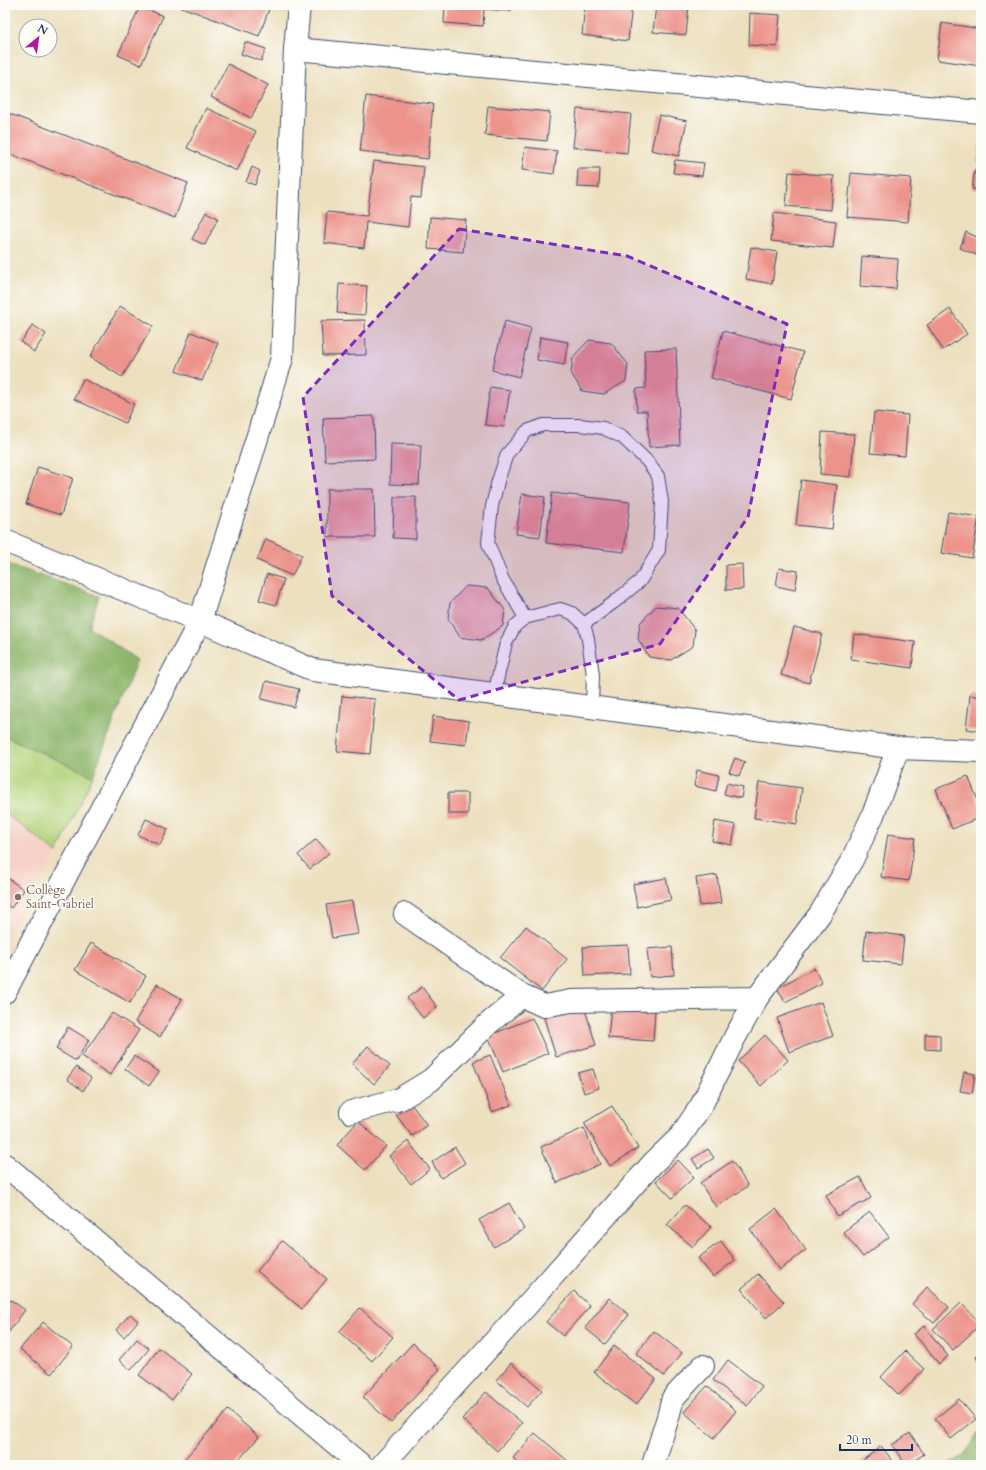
<svg xmlns="http://www.w3.org/2000/svg" width="986" height="1470" font-family="Cardo,serif">
  <style>
    .built { fill: #f7d1c8 }
    .green { fill: #b2d37b; stroke: #66816c }
    .forest { fill: #8db56b; stroke: #547264 }
    .building { fill: #ec948c }
    .lines { fill: none; stroke-linecap: round; stroke-linejoin: round }
    .service-casing { stroke: #3a4a6d; stroke-width: 14 }
    .minor-casing { stroke: #3a4a6d; stroke-width: 24 }
    .tertiary-casing { stroke: #3a4a6d; stroke-width: 24 }
    .service { stroke: #fff; stroke-width: 12 }
    .minor { stroke: #fff; stroke-width: 22 }
    .tertiary { stroke: #fff; stroke-width: 22 }
    .marked { fill: #7b2cbf; fill-opacity: 0.2; stroke: #7b2cbf; stroke-width: 3; stroke-dasharray: 8 5; stroke-linejoin: round }
    .education-dot { fill: #8d6e63; stroke: #fdfcf7; stroke-width: 1.5 }
    .labels { text-anchor: middle; dominant-baseline: central; stroke-width: 3; stroke-linejoin: round; paint-order: stroke }
    .education-label { font-size: 12px; fill: #785e54; stroke: #fdfcf7; text-anchor: start }
  </style>
  <rect width="100%" height="100%" fill="#fdfcf7"/>
  <filter id="ink" filterUnits="userSpaceOnUse"><feTurbulence type="fractalNoise" baseFrequency=".025" numOctaves="2"/><feDisplacementMap in="SourceGraphic" scale="8" xChannelSelector="R" yChannelSelector="G"/><feConvolveMatrix kernelMatrix="1 2 1 2 8 2 1 2 1" color-interpolation-filters="sRGB"/></filter>
  <filter id="wash" filterUnits="userSpaceOnUse"><feTurbulence type="fractalNoise" baseFrequency=".012" numOctaves="4" result="noise"/><feDisplacementMap in="SourceGraphic" scale="16" xChannelSelector="R" yChannelSelector="G"/><feGaussianBlur stdDeviation="0.9" result="paint"/><feColorMatrix in="noise" values="0 0 0 0 0 0 0 0 0 0 0 0 0 0 0 0 0 1.4 0 .05"/><feComposite in="paint" operator="in"/></filter>
  <g filter="url(#wash)">
    <rect width="100%" height="100%" fill="#ede0bf"/>
    <path class="built" d="M5,813L57,853L5,942Z"/>
    <path class="green" d="M5,736L93,776L57,853L5,813Z"/>
    <path class="forest" d="M5,563L99,596L89,627L137,660L93,776L5,736Z
      M981,1428V1465H948L965,1455Z"/>
    <g id="blocks">
      <path class="building" d="M176,5H259L269,9L259,36Z
        M445,5H511V11L484,9L483,26L444,23Z
        M585,5H632L628,41L582,35Z
        M656,5H689L686,35L653,32Z
        M140,6L163,16L141,65L118,55Z
        M750,13L780,15L777,47L749,45Z
        M942,23L981,29V66L937,60Z
        M245,42L266,49L261,61L241,54Z
        M228,64L268,85L251,118L211,97Z
        M366,96L433,104L428,159L360,151Z
        M488,106L550,112L547,141L485,135Z
        M206,108L256,131L237,171L187,148Z
        M577,109L631,114L627,153L573,147Z
        M5,112L188,183L175,218L5,152Z
        M659,115L687,121L679,156L651,150Z
        M980,145H981V163H977Z
        M525,147L557,151L554,174L522,170Z
        M675,160L704,163L702,176L673,173Z
        M374,161L424,167L421,198L411,197L408,227L366,222L364,248L324,243L327,212L367,216Z
        M252,167L260,171L255,185L246,182Z
        M578,169H600L599,188L577,187Z
        M975,169L981,170V190L972,189Z
        M789,172L834,176L831,210L786,206Z
        M851,173L911,178L908,222L847,217Z
        M206,212L218,218L205,245L192,239Z
        M774,213L836,221L833,248L771,241Z
        M430,217L466,220L463,252L428,249Z
        M966,232L981,239V257L960,248Z
        M751,247L777,252L772,284L746,279Z
        M862,256L898,259L896,289L860,286Z
        M339,284L367,286L365,315L337,313Z
        M120,306L153,326L122,377L90,357Z
        M950,309L967,334L943,350L927,325Z
        M365,320L366,355L323,356L321,321Z
        M505,321L531,328L519,377L492,370Z
        M33,325L46,334L34,352L21,342Z
        M723,331L803,352L791,399L711,378Z
        M191,332L218,343L202,381L176,371Z
        M540,337L568,342L564,365L537,360Z
        M589,340L611,343L628,364L626,381L604,394L582,391L571,373L573,357Z
        M676,349L680,445L649,447L647,411H637L636,389L646,388L644,350Z
        M83,379L134,404L125,423L74,399Z
        M490,387L510,390L504,427L485,425Z
        M874,412L908,415L905,456L870,453Z
        M374,416L375,459L325,461L323,418Z
        M822,432L854,434L851,477L820,474Z
        M391,444L421,445L419,485L390,484Z
        M38,467L73,478L61,515L26,504Z
        M801,480L837,485L832,529L796,525Z
        M327,489H374L375,537H327Z
        M552,493L630,502L624,552L546,543Z
        M522,494L545,497L540,537L516,534Z
        M394,497H416V539L393,538Z
        M948,512L979,517L972,558L941,553Z
        M266,539L302,555L292,576L257,560Z
        M742,564L743,589L726,590V565Z
        M779,568L798,571L795,590L776,586Z
        M267,574L284,579L276,605L259,600Z
        M466,586L488,588L505,610L503,626L481,640L460,637L448,619L450,603Z
        M656,606L678,608L695,630L693,646L671,660L649,657L638,639L640,623Z
        M794,627L822,634L809,683L781,675Z
        M854,634L915,642L912,668L851,659Z
        M266,681L299,689L294,707L261,699Z
        M970,695L981,697V731L966,729Z
        M342,696L375,699L370,754L337,751Z
        M433,716L469,721L466,745L430,741Z
        M735,758L745,762L739,776L729,772Z
        M697,770L719,775L716,791L694,786Z
        M968,776L981,808V817L952,829L936,789Z
        M759,782L802,788L797,824L754,818Z
        M727,783L743,787L741,798L724,794Z
        M448,793H468V814H448Z
        M146,819L168,829L160,845L138,835Z
        M715,821L736,825L732,845L712,841Z
        M888,834L915,838L909,881L881,877Z
        M316,839L329,853L310,869L298,855Z
        M717,875L721,903L700,906L696,878Z
        M5,876L24,890L11,908L5,903Z
        M666,878L671,900L637,907L633,884Z
        M352,901L358,934L332,938L326,905Z
        M526,926L567,959L542,991L500,958Z
        M866,931L904,936L901,964L863,960Z
        M91,943L146,976L130,1003L75,970Z
        M628,945L630,974L585,976L583,947Z
        M672,947L674,975L650,977L647,949Z
        M814,968L822,983L785,1002L777,988Z
        M157,984L182,999L160,1037L135,1022Z
        M422,987L437,1007L423,1018L407,998Z
        M821,1002L833,1036L789,1052L777,1018Z
        M584,1006L596,1045L556,1057L544,1018Z
        M611,1007L655,1011L653,1041L608,1038Z
        M112,1013L139,1030L110,1075L82,1056Z
        M532,1018L548,1053L503,1072L488,1036Z
        M68,1027L89,1040L76,1061L56,1049Z
        M925,1034L940,1035V1050L925,1049Z
        M765,1035L788,1060L761,1086L738,1061Z
        M368,1046L390,1066L374,1084L352,1064Z
        M490,1055L511,1105L492,1112L473,1062Z
        M134,1056L159,1072L149,1086L125,1069Z
        M76,1067L91,1078L83,1091L67,1079Z
        M593,1069L599,1088L584,1093L578,1073Z
        M964,1072L975,1074L972,1093L960,1091Z
        M411,1104L427,1125L412,1136L396,1115Z
        M612,1106L638,1148L610,1166L584,1123Z
        M358,1121L386,1146L365,1170L337,1145Z
        M584,1128L600,1164L557,1183L541,1147Z
        M408,1141L430,1169L411,1184L389,1156Z
        M455,1147L465,1163L441,1178L432,1162Z
        M708,1149L714,1158L698,1168L692,1159Z
        M678,1160L694,1177L672,1198L656,1181Z
        M732,1161L748,1186L716,1207L700,1183Z
        M860,1177L871,1198L837,1216L826,1195Z
        M509,1203L524,1229L494,1247L479,1220Z
        M685,1205L711,1227L693,1247L667,1225Z
        M776,1209L806,1250L780,1270L750,1229Z
        M870,1212L889,1237L863,1257L843,1232Z
        M282,1241L327,1279L302,1309L257,1271Z
        M721,1241L735,1260L713,1277L698,1258Z
        M758,1274L784,1302L766,1318L741,1289Z
        M927,1287L949,1307L934,1323L912,1304Z
        M574,1291L590,1306L563,1336L546,1322Z
        M609,1298L629,1315L605,1344L585,1328Z
        M11,1300L25,1310L5,1337V1308Z
        M961,1303L981,1324L953,1350L933,1329Z
        M360,1308L393,1337L372,1361L339,1332Z
        M130,1314L138,1321L124,1337L116,1330Z
        M43,1322L73,1347L51,1374L20,1349Z
        M924,1326L948,1356L939,1364L914,1334Z
        M654,1331L682,1353L664,1376L636,1354Z
        M137,1339L149,1349L131,1370L119,1360Z
        M413,1343L440,1369L391,1423L363,1397Z
        M614,1346L656,1379L636,1405L594,1372Z
        M159,1348L192,1374L172,1400L139,1375Z
        M905,1351L924,1369L899,1395L881,1377Z
        M981,1354V1367L976,1357Z
        M728,1360L762,1386L747,1406L713,1380Z
        M511,1363L542,1390L527,1407L496,1380Z
        M707,1386L736,1411L714,1438L684,1412Z
        M486,1392L522,1423L497,1451L462,1419Z
        M959,1399L976,1419L951,1439L935,1419Z
        M228,1410L259,1437L234,1465H179Z
        M535,1433L569,1462L567,1465H521L513,1458Z
        M910,1433L924,1454L908,1465H906L892,1445Z
        M881,1446L896,1465H857Z"/>
    </g>
  </g>
  <g filter="url(#ink)">
    <use href="#blocks" fill-opacity="0" stroke="#3a4a6d" stroke-width="1"/>
    <g class="lines">
      <defs>
        <path id="service" d="M525,618L502,578L488,543L492,506L498,481L507,454L527,431L543,425H580L603,428L622,437L647,461L658,476L662,502L659,550L640,581L613,603L584,624
          M494,694L506,643L515,626L525,618L560,609L572,613L584,624L588,639L593,675L592,707"/>
        <path id="minor" d="M295,49L981,112
          M5,541L200,621L313,670L898,748L981,751
          M405,914L522,996L544,1006L571,1001L757,998
          M351,1112L400,1099L431,1080L488,1024L522,996
          M5,1165L361,1465
          M382,1465L513,1321L653,1163L680,1137L701,1106L735,1037L757,998L820,914L852,860L873,815L898,748
          M653,1465L668,1417L673,1398L703,1366"/>
        <path id="tertiary" d="M5,992L200,621L282,358L295,49L299,5"/>
      </defs>
      <use href="#service" class="service-casing"/>
      <use href="#minor" class="minor-casing"/>
      <use href="#tertiary" class="tertiary-casing"/>
      <use href="#service" class="service"/>
      <use href="#minor" class="minor"/>
      <use href="#tertiary" class="tertiary"/>
    </g>
  </g>
  <path class="marked" d="M459,229L627,256L787,324L748,517L660,644L459,700L332,596L303,397Z"/>
  <circle class="education-dot" cx="18" cy="897" r="4"/>
  <g class="labels">
    <g class="education-label">
      <text x="26" y="890">Collège<tspan x="26" dy="14">Saint-Gabriel</tspan></text>
    </g>
  </g>
  <rect width="986" height="1470" fill="none" stroke="#fdfcf7" stroke-width="20"/>
  <g transform="translate(38 38) rotate(29)"><circle r="19" fill="#fdfcf7" stroke="#a3aaba"/>
  <path d="M0-3L7 15L0 10L-7 15Z" fill="#b5179e"/>
  <text y="-6" font-size="11" font-weight="bold" text-anchor="middle" fill="#1b2f5e">N</text>
  </g>
  <path d="M840 1444v6h72v-6" fill="none" stroke="#1b2f5e" stroke-width="2"/>
  <text x="846" y="1444" font-size="12" fill="#1b2f5e" stroke="#fdfcf7" stroke-width="3" paint-order="stroke">20 m</text>
</svg>
